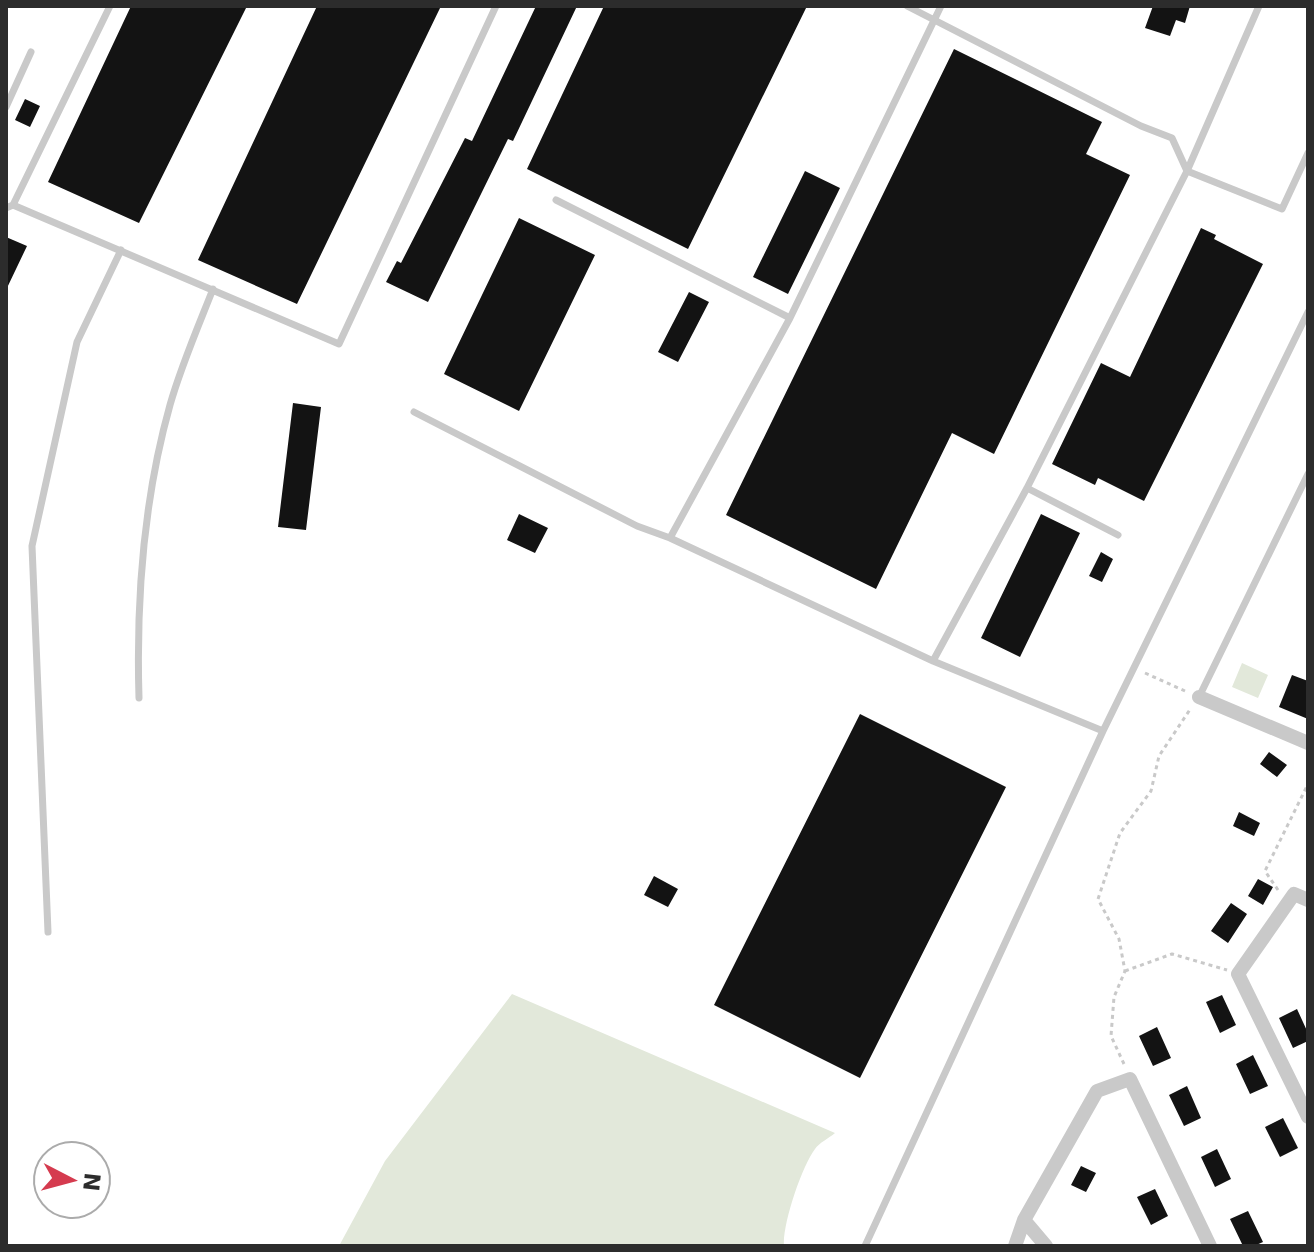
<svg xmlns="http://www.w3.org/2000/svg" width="1314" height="1252" font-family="'DejaVu Sans',sans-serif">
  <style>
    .green { fill: #e2e8da }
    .building { fill: #131313 }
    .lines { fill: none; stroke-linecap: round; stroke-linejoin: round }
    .path { stroke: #c9c9c9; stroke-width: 3; stroke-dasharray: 4 4; stroke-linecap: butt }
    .lane { stroke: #c9c9c9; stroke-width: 7 }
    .street { stroke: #c9c9c9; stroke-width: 14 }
  </style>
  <rect width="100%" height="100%" fill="#fff"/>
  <path class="green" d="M1242,663L1268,675L1258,698L1232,687Z
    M512,994L835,1133C829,1138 819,1143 815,1149C802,1166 782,1225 784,1246H339L385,1161Z"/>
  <path class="building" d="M131,6H247L139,223L48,182Z
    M317,6H441L297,304L198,260Z
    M536,6H577L513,141L508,139L428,302L386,282L397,261L401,263L465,138L472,141Z
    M604,6H807L688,249L527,169Z
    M1153,6H1190L1185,23L1176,20L1170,36L1145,28Z
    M954,49L1102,122L1086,154L1130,175L994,454L952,433L876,589L726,515Z
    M25,99L40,106L30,127L15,120Z
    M805,171L840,188L788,294L753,277Z
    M519,218L595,255L519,411L444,374Z
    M1201,228L1216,235L1214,239L1263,264L1144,501L1098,478L1095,485L1052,464L1101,363L1130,377Z
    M6,237L27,246L6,290Z
    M689,292L709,302L678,362L658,352Z
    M293,403L321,407L306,530L278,527Z
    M519,514L548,528L535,553L507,540Z
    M1041,514L1080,533L1020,657L981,638Z
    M1101,552L1113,559L1102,582L1089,576Z
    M1292,675L1308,681V719L1279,707Z
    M860,714L1006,787L860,1078L714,1005Z
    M1269,752L1287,765L1277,777L1260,764Z
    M1239,812L1260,823L1254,836L1233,826Z
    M654,876L678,889L668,907L644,895Z
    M1258,879L1273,887L1263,905L1248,896Z
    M1231,903L1247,914L1228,943L1211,931Z
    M1222,995L1236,1025L1220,1033L1206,1002Z
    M1297,1009L1308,1033V1041L1293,1048L1279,1018Z
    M1157,1027L1171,1058L1153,1066L1139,1036Z
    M1253,1055L1268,1086L1250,1094L1236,1064Z
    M1187,1086L1201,1118L1184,1126L1169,1095Z
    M1283,1118L1298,1148L1280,1157L1265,1127Z
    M1217,1149L1231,1179L1215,1187L1201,1157Z
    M1081,1166L1096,1173L1086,1192L1071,1185Z
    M1155,1189L1168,1216L1151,1225L1137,1197Z
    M1248,1211L1263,1242L1254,1246H1243L1230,1219Z"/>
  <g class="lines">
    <path class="path" d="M1145,673L1185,691
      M1278,890L1265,871L1308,784
      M1125,971L1172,954L1227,970
      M1124,1064L1111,1036L1114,997L1125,971L1119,939L1098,899L1120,833L1151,791L1159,756L1191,708"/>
    <path class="lane" d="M907,6L1141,126L1172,138L1187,171L1282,209L1308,153
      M6,107L31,52
      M556,200L790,318
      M13,205L110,6
      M6,208L13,205L339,344L496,6
      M414,412L637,526L670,538L933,661L1103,731
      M1027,488L1118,535
      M670,538L790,318L941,6
      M933,661L1027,488L1187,171L1259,6
      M1199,697L1308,474
      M139,698C136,598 143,501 170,405C181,366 198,327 213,289
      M48,932L32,546L77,342L121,250
      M865,1246L1103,731L1308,312"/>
    <path class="street" d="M1199,697L1308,743
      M1308,900L1294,894L1238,974L1308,1117
      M1024,1220L1046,1246
      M1015,1246L1024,1220L1097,1091L1130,1079L1210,1246"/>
  </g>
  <rect width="1314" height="1252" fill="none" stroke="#2c2c2c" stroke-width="16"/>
  <g transform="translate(72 1180) rotate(96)"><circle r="38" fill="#ffffff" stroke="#ababab" stroke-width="2"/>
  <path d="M0-6L14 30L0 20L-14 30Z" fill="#d53b4f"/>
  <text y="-12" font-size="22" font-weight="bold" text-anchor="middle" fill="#2c2c2c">N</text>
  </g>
</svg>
